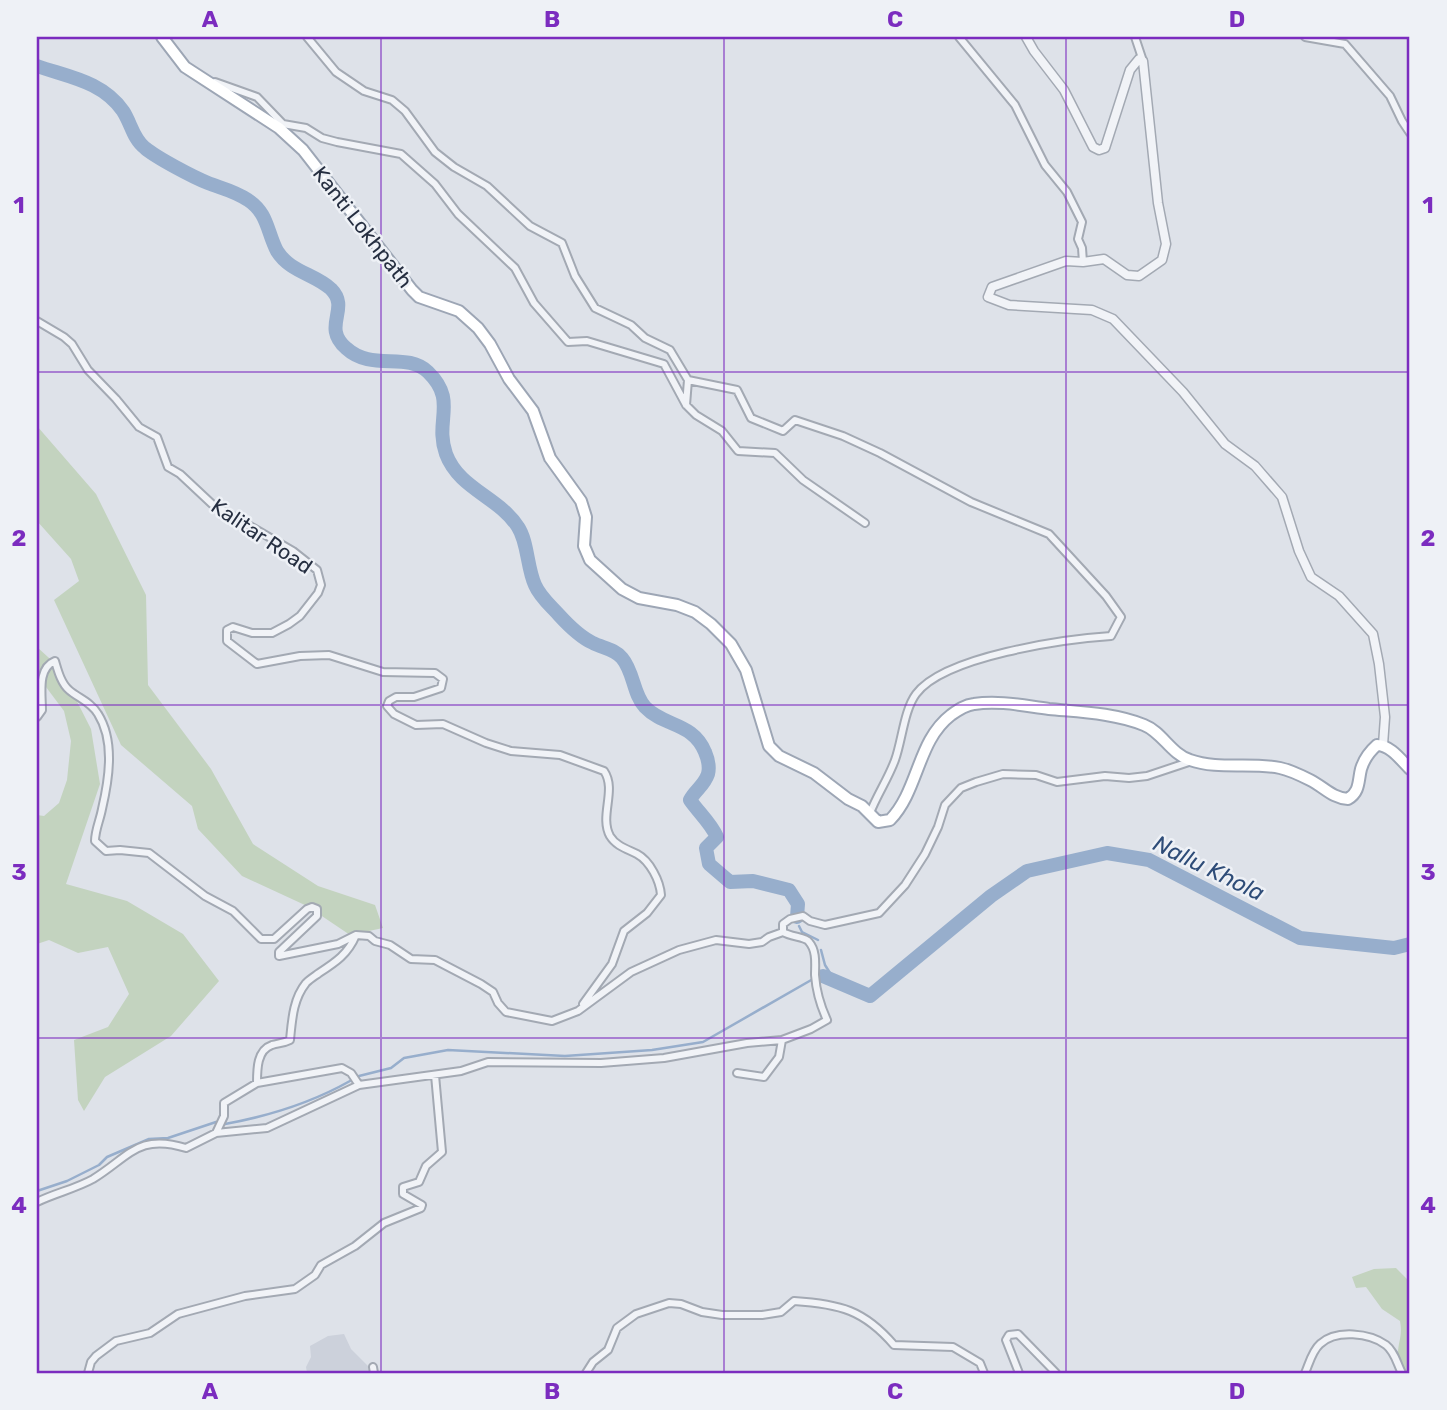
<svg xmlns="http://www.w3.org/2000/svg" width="1447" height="1410" font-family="Rubik,sans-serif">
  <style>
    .built { fill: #ccd1db }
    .green { fill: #c3d3bf }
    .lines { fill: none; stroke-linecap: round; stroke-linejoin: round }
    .stream { stroke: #97aecc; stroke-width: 2.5 }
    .river { stroke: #97aecc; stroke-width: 14 }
    .minor-casing { stroke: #a3a9b3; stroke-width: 10 }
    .tertiary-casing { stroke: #a3a9b3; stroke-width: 11 }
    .primary-casing { stroke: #9da6b5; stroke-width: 14 }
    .minor { stroke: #f1f3f7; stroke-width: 6 }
    .tertiary { stroke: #f1f3f7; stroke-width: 8 }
    .primary { stroke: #fff; stroke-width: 10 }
    .grid { fill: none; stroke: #7b2cbf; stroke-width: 2; stroke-opacity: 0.55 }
    .labels { text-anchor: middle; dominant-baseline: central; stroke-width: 5; stroke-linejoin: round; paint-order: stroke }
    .street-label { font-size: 21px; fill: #262f41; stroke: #eef1f6 }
    .water-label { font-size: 23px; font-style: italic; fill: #2e4c78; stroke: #eef1f6 }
    .neatline { fill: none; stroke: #7b2cbf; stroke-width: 2.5 }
    .grid-label { font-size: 23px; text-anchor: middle; font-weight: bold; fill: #7b2cbf }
  </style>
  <rect width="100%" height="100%" fill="#dee2e9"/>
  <path class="built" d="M344,1334L351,1349L369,1367L371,1373H307L306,1367L311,1357L310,1346L328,1336Z"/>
  <path class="green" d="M37,426L96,494L146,595L148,685L211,769L253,844L318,886L375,905L383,928L350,935L307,906L242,876L198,829L192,806L121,745L54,600L79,581L71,559L37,521Z
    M37,647L60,668L91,729L100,784L66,884L127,901L183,934L219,981L171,1036L105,1077L84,1111L78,1100L74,1040L108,1027L129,994L108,947L78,953L49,940L37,944V815L44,816L59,803L67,780L71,741L64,711L37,675Z
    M1396,1268L1410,1282V1373H1397L1396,1370L1401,1369C1393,1347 1404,1341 1400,1321L1382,1309L1366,1287L1356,1288L1352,1277L1374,1269Z"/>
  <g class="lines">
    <path class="stream" d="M799,926L802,932L818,940
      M821,950L825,965L835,981
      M359,1076L391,1068L404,1058L448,1050L565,1056L652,1050L703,1042L813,979
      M225,1124C269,1116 311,1103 350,1081
      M37,1191L67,1181L99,1165L107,1157L149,1139L168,1138L216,1122"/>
    <path class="river" d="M37,66C68,77 102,81 123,111C131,123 133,139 145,148C157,158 193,177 208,183C221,188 235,191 248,200C268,213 267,232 277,251C290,272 315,274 331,289C351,309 321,326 346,348C372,372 406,351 428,372C458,401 434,420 446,454C459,489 499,497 518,527C528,542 527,568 535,585C540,597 551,606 559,615C569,626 580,637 593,643C603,648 615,649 622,658C634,672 633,694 645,707C664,727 693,722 705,752C708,759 710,766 708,774C704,786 695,790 690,800C699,813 710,822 717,837L706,848L709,864L730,882L753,881L789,890L798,904L797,917
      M823,976L870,996L991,896L1027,871L1107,853L1149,860L1300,938L1394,948L1410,944"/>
    <defs>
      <path id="minor" d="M307,37L336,72L364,91L392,100L405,111L435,152L454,167L487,186L530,226L562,243L575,276L595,308L631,325L645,338L670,350L688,380L737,390L751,418L783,431L795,420L843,436L880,453L971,502L1049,534L1106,596L1121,617L1111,636C1065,639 944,656 916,694C904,710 902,741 895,760C888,779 877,795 870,813
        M959,37L1015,105L1045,165L1067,192L1082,222L1078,239L1082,248L1083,262
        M1135,37L1143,61
        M1305,37L1345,44L1390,96L1402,121L1410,133
        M215,82L257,97L283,124L306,128L322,138L337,142L401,154L435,184L458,214L515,268L534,303L568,342L587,341L664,364L686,405L696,415L722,431L738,451L775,453L803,480L865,523
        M37,321L64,337L72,344L88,370L116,399L139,427L157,437L168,467L180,474L212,504L293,551L317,570L321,585L318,593L300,616L289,624L272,633H252L233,627L227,630V641L257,664L300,656L329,655L383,672L435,673L443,679L441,688L414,697H396L389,701L387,706L394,714L416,725L443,724L486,743L511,751L560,755L604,771C617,790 599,816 610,836C616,846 627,849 637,854C650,861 660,881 661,895L647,913L624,931L612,964L583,1004
        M686,405L688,380
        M37,717L42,710C42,694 37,668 55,661C58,671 61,683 69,690C78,698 91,702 98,714C115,741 109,779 102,809C100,820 95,830 95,841L106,851L120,850L149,853L205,896L233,911L261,939H274L307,909L312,907L317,909V916L279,952V956L338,944L356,935L369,936L375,941L390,945L411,959L435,960L481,984L493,992L498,1003L506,1012L552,1021L578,1011L631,972L679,950L716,940L749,944L762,942L769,937L783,932C791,937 806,937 809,942C817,951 815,965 815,975C816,989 821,1007 827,1020L811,1029L782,1040L747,1043L664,1058L601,1063L488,1062L461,1071L359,1085L267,1128L216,1133L186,1148C138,1133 129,1157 93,1179C75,1189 55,1193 37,1202
        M783,932V924L790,919L803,916L810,921L825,925L879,913L905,885L925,854L938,827L945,805L961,788L976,782L1003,774L1036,775L1057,782L1105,776L1129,778L1147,776L1189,762
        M737,1073L764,1077L779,1057L782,1040
        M257,1083C257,1069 257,1050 272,1045C279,1043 284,1043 290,1040C292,1020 293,999 306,983C310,979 315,976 319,973C336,962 348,954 356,935
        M216,1133L224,1116V1103L257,1083L342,1068L351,1073L359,1085
        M373,1367L374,1373
        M88,1373L91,1362L96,1356L116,1341L150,1333L178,1314L245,1296L295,1289L315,1275L321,1265L355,1246L384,1223L421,1208L422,1205L403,1194V1187L419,1182L426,1166L442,1152L435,1075
        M586,1373L593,1362L608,1350L617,1328L636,1314L669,1303L681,1304L702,1312L722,1315H762L781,1312L794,1301C840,1304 864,1310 894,1345L953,1347L980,1363L984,1373
        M1019,1373L1006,1340L1009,1335L1018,1334L1056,1373
        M1305,1373C1309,1364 1312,1351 1320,1344C1336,1329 1370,1333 1386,1345C1395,1352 1397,1364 1402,1373"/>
      <path id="tertiary" d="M1026,37L1034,51L1064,90L1093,147L1099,150L1105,148L1130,70L1139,59L1143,61L1158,203L1166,244L1162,260L1139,276L1127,275L1104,259L1083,262L1066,261L992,287L988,297L1009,305L1092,310L1113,319L1183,392L1225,444L1255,466L1282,497L1299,551L1311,577L1339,596L1373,634L1379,664L1385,717L1383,745"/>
      <path id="primary" d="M162,37L185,67L279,128L303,150L412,290L419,297L459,311L478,328L490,344L509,379L533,411L550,458L581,501L586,517L584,546L590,560L622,589L639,598L677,605L695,612L711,624L731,644L746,670L769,746L779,756L814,773L848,799L862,806L878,822L890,820C919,790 917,741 951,715C958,710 965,705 974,704C999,700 1025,706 1049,709C1080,712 1114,713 1144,725C1162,732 1171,754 1190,760C1218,770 1251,762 1280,768C1290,770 1302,776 1310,780C1324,787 1332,798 1348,799C1360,792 1358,781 1361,769C1364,759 1369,752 1377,745C1390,745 1401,760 1410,769"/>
    </defs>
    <use href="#minor" class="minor-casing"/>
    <use href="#tertiary" class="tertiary-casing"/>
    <use href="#primary" class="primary-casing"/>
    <use href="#minor" class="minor"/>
    <use href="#tertiary" class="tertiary"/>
    <use href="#primary" class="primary"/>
  </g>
  <path class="grid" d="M381,37V1373M724,37V1373M1066,37V1373M37,372H1410M37,705H1410M37,1038H1410"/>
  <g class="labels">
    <g class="street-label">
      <text transform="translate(363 227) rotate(52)">Kanti Lokhpath</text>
      <text transform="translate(262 536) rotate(34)">Kalitar Road</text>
    </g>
    <g class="water-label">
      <text transform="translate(1209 868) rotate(26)">Nallu Khola</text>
    </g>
  </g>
  <rect width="1447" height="1410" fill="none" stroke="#eef1f6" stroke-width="77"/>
  <rect x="38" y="38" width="1370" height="1334" class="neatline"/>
  <g class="grid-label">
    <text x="210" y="27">A</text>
    <text x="552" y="27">B</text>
    <text x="895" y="27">C</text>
    <text x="1237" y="27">D</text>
    <text x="19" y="213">1</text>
    <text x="1428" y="213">1</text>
    <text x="19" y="546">2</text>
    <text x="1428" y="546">2</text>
    <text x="19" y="880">3</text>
    <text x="1428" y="880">3</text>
    <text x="19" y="1213">4</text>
    <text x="1428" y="1213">4</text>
    <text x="210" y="1399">A</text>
    <text x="552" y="1399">B</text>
    <text x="895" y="1399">C</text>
    <text x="1237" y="1399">D</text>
  </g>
</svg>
